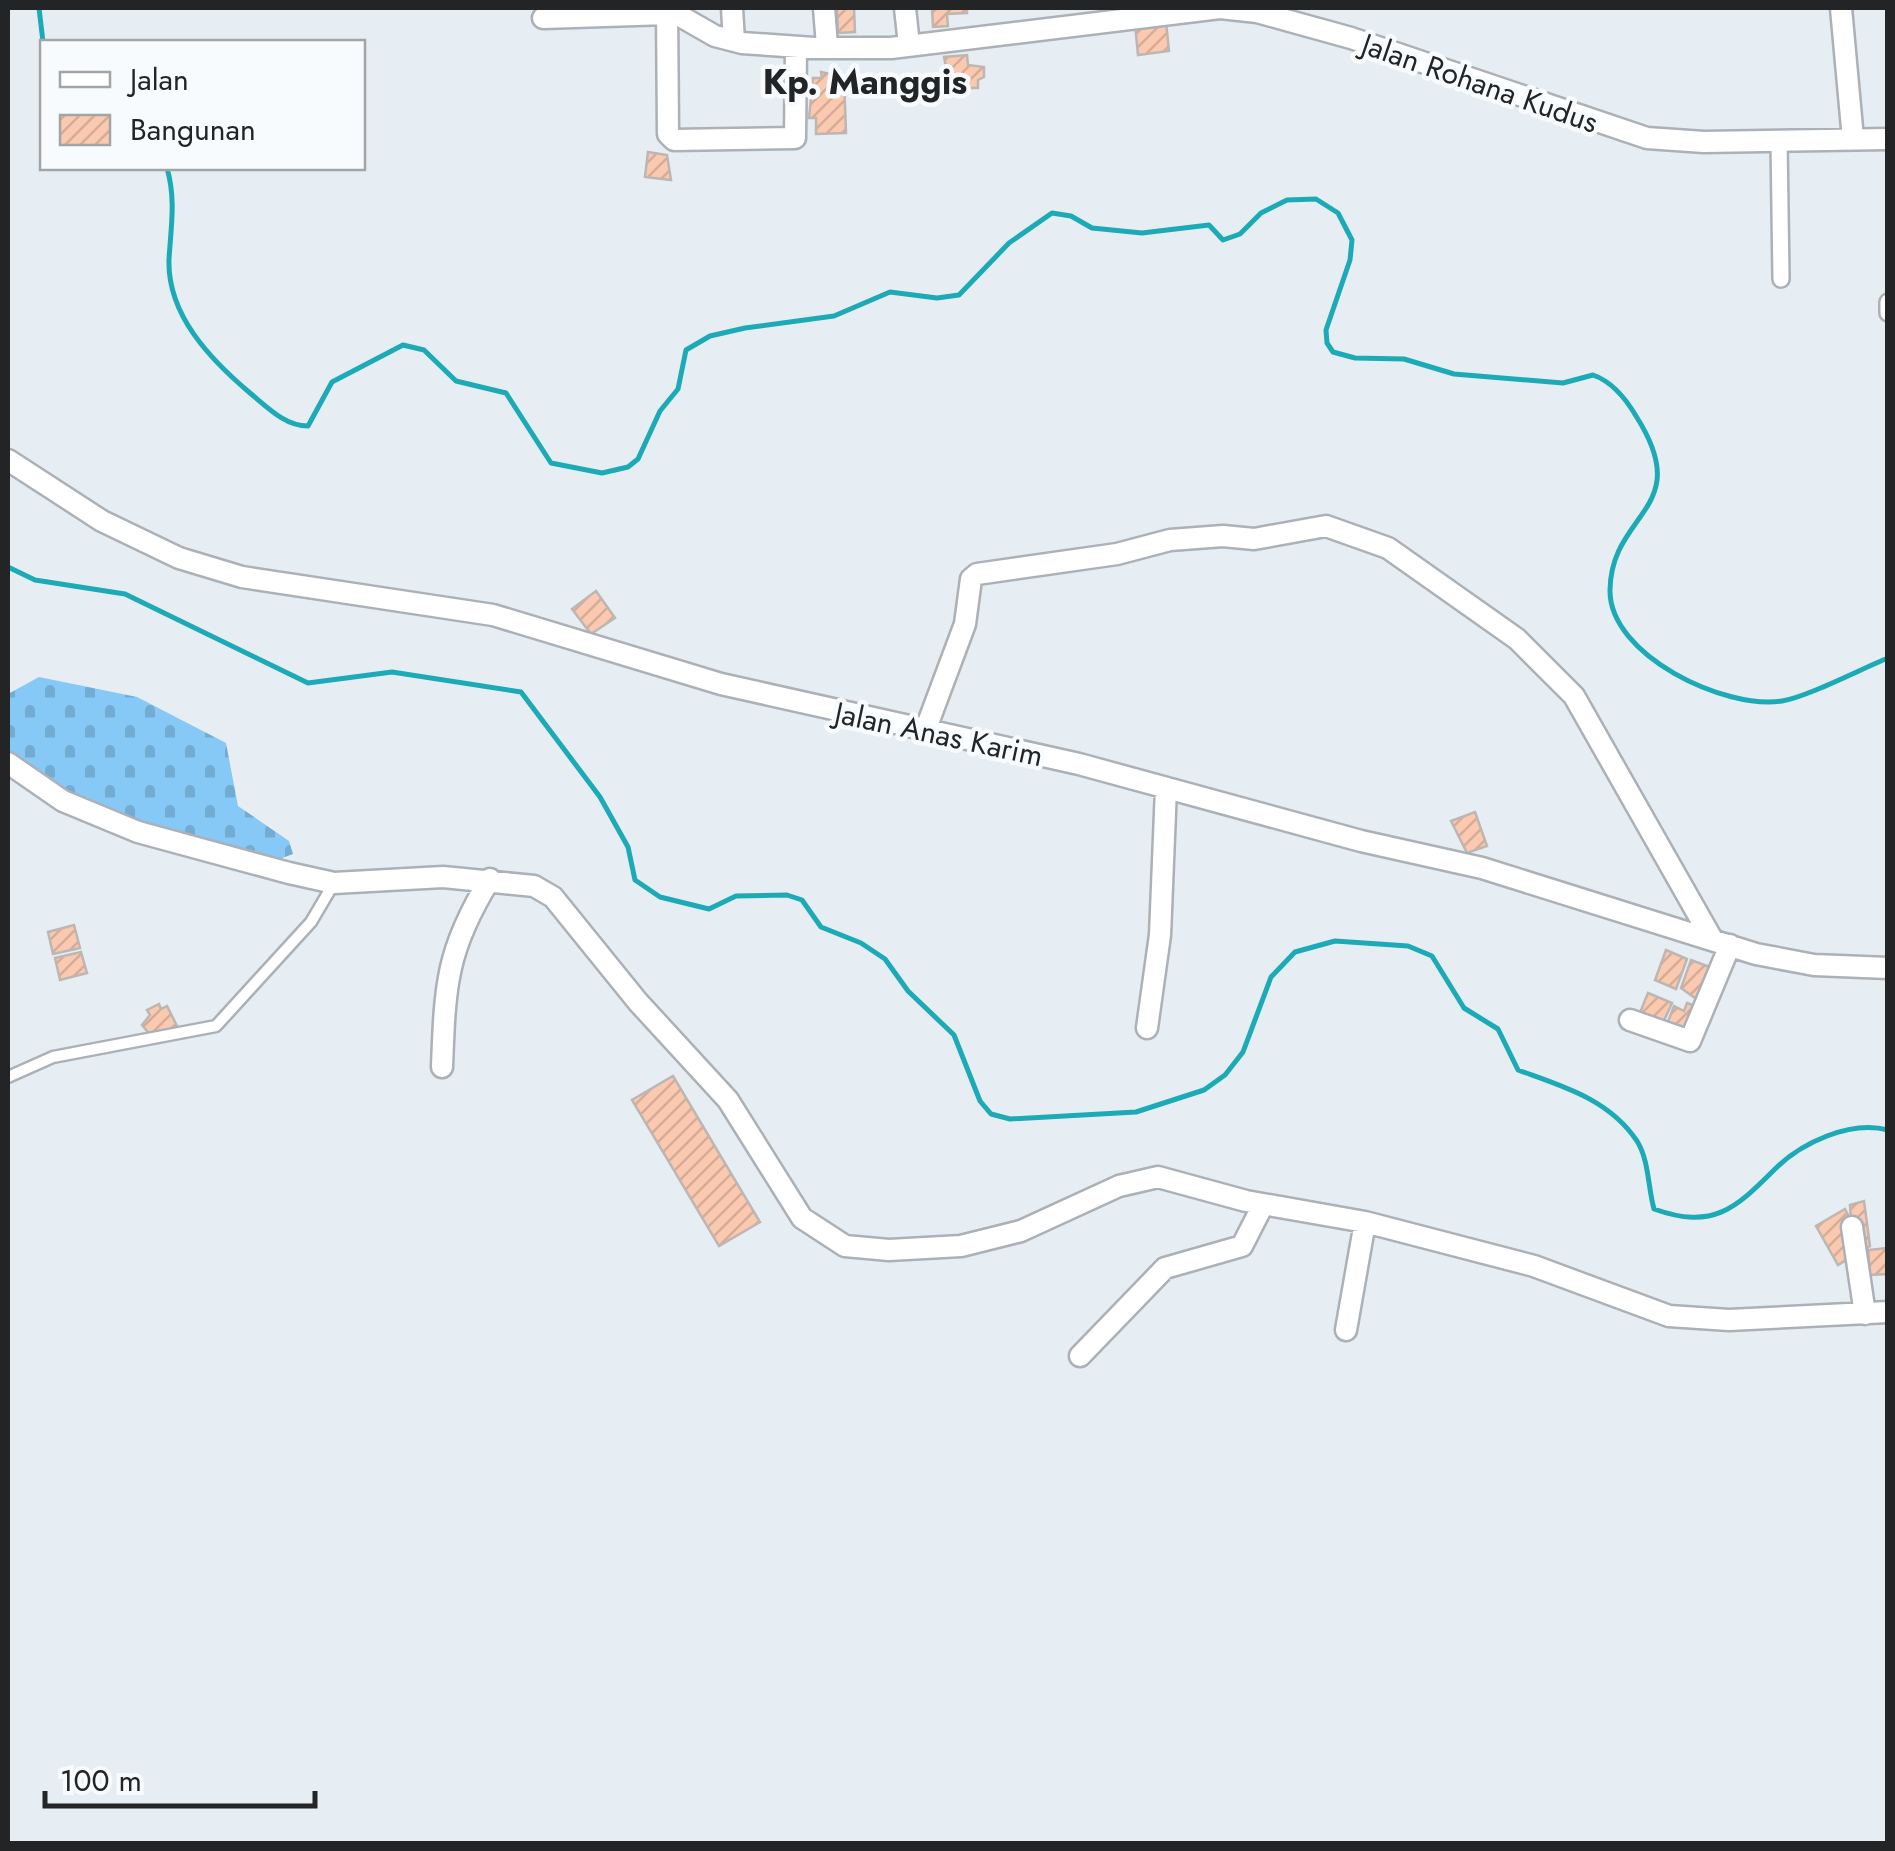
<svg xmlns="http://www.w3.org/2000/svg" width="1895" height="1851" font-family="Jost,sans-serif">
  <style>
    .cemetery { fill: url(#cemetery-stones) }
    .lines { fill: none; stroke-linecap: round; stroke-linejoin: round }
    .stream { stroke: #1daab7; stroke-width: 5 }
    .building { fill: url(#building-hatch); stroke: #bdb6b2; stroke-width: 2.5 }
    .service-casing { stroke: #abb1b6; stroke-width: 15 }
    .pedestrian-casing { stroke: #abb1b6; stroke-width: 20 }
    .minor-casing { stroke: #abb1b6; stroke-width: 25 }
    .service { stroke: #fff; stroke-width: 10 }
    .pedestrian { stroke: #fff; stroke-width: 15 }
    .minor { stroke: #fff; stroke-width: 20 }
    .labels { text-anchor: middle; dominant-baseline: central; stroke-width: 9; stroke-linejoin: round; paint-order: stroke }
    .street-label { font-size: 30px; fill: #222426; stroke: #f7fbfe }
    .quarter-label { font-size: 35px; font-weight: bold; fill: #222426; stroke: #f7fbfe }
  </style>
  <defs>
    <pattern id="cemetery-stones" width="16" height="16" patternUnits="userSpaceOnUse" patternTransform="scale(2.5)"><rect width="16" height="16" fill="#86c8f6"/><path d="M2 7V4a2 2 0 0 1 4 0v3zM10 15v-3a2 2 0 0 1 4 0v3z" fill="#73acd3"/></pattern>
    <pattern id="building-hatch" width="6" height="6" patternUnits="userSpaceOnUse" patternTransform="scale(2.5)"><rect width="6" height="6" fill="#fbc9b0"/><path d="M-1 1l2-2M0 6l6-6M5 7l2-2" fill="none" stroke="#d7ac97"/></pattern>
  </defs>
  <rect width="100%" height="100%" fill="#e7eef3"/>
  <path class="cemetery" d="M39,677L137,697L226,743L238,806L289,841L293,854L258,867L83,815L8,764V694Z"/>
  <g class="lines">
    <path class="stream" d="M39,8L43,42
      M167,168C176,199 171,227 169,259C167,315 211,360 250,393C267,407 285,426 308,426L332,382L403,345L424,350L456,381L506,393L551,463L602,473L628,467L638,459L660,411L678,389L686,350L710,336L745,328L834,316L890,292L937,298L959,295L1009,243L1052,213L1071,216L1092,228L1142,233L1209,225L1223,240L1240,234L1261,213L1287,200L1316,199L1338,213L1352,240L1350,260L1326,330L1327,343L1333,352L1355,358L1404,359L1454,374L1563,383L1593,375C1613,382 1626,399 1636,416C1696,510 1611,511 1610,590C1609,656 1726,710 1782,701C1807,697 1861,669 1888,658
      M8,567L35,580L125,594L308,683L392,672L521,692L600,797L628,847L635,880L660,897L709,909L736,896L787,895L802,900L821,927L861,943L885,959L908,991L954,1035L980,1101L991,1114L1010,1119L1136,1112L1204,1090L1225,1075L1243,1052L1271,977L1295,952L1335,941L1408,946L1432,956L1464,1008L1498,1029L1518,1070C1562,1086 1609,1099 1637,1141C1649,1160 1648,1188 1654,1209C1713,1230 1735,1209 1775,1169C1801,1143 1850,1120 1888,1130"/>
  </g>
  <path class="building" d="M854,8L855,32L838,33L837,9Z
    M967,8V13L947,14L948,26L933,27L932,9Z
    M1166,21L1169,51L1138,55L1135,24Z
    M967,55L968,65L984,67V77L978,80V88H950L944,57Z
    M821,72L844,77L846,133L816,134V118H809L813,78H822Z
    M648,152L667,155L671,180L645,177Z
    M596,591L615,618L591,634L572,609Z
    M1475,812L1487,846L1467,853L1451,821Z
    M74,925L80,948L53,954L48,932Z
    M1666,950L1687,959L1676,989L1655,980Z
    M81,952L87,973L60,980L55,958Z
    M1691,960L1715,969L1702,1003L1681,988Z
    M1648,993L1672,1003L1662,1025L1639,1015Z
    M1687,1003L1700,1008L1685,1046L1662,1037L1674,1006L1684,1011Z
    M159,1004L161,1009L167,1006L179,1030L156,1042L142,1025L150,1015L147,1010Z
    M673,1076L760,1222L719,1246L632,1100Z
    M1864,1201L1870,1246L1838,1265L1816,1226L1845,1209L1851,1221L1850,1205Z
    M1888,1248V1274L1870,1275L1868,1250Z"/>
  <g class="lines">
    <defs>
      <path id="service" d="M8,1077L53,1057L216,1026L311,922L334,883"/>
      <path id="pedestrian" d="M1779,140L1781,279
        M1888,302V313"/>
      <path id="minor" d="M666,8L715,36L742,43L814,48H891L1220,8L1257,12L1351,38L1647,138L1704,142L1888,139
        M667,8L668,134L674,140L795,138L796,47
        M732,8L734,41
        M824,8L827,46
        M905,8L909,45
        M1841,8L1853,139
        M543,18L667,14
        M8,460L102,521L179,558L242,577L493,615L721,684L1079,764L1361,841L1482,868L1756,954L1814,965L1888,968
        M925,731L965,624L971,579L977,574L1117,554L1170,540L1223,536L1254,539L1326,526L1388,548L1517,639L1574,696L1712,939
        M8,763L63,801L138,832L289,873L334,883L443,877L534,886L553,897L638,1002L728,1100L802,1218L845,1246L889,1250L961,1246L1021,1231L1119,1186L1158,1177L1246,1201L1365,1222L1534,1266L1669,1316L1729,1320L1888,1312
        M1630,1020L1690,1041L1730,945
        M1147,1028L1160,935L1166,788
        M442,1067C445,986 446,950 490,879
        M1852,1227L1865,1314
        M1346,1330L1365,1222
        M1080,1356L1165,1268L1242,1246L1263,1205"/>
    </defs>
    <use href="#service" class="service-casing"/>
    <use href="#pedestrian" class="pedestrian-casing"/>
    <use href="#minor" class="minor-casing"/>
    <use href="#service" class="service"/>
    <use href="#pedestrian" class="pedestrian"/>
    <use href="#minor" class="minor"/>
  </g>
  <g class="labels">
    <g class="street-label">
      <text transform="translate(1480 83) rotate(19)">Jalan Rohana Kudus</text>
      <text transform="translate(939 734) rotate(12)">Jalan Anas Karim</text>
    </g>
    <g class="quarter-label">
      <text x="865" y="82">Kp. Manggis</text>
    </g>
  </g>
  <rect width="1895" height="1851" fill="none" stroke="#222426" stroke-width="20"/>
  <rect x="40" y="40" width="325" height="130" fill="#f7fbfe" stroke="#a2a5a8" stroke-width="2.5"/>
  <rect x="60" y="72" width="50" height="15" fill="#ffffff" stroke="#a2a5a8" stroke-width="2.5"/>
  <text x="130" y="90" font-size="30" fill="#222426">Jalan</text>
  <rect x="60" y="115" width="50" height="30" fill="url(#building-hatch)" stroke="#a2a5a8" stroke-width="2.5"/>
  <text x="130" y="140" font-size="30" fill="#222426">Bangunan</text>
  <path d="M45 1791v15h270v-15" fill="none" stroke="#222426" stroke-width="5"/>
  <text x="60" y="1791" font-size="30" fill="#222426" stroke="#f7fbfe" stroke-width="8" paint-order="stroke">100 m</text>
</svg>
